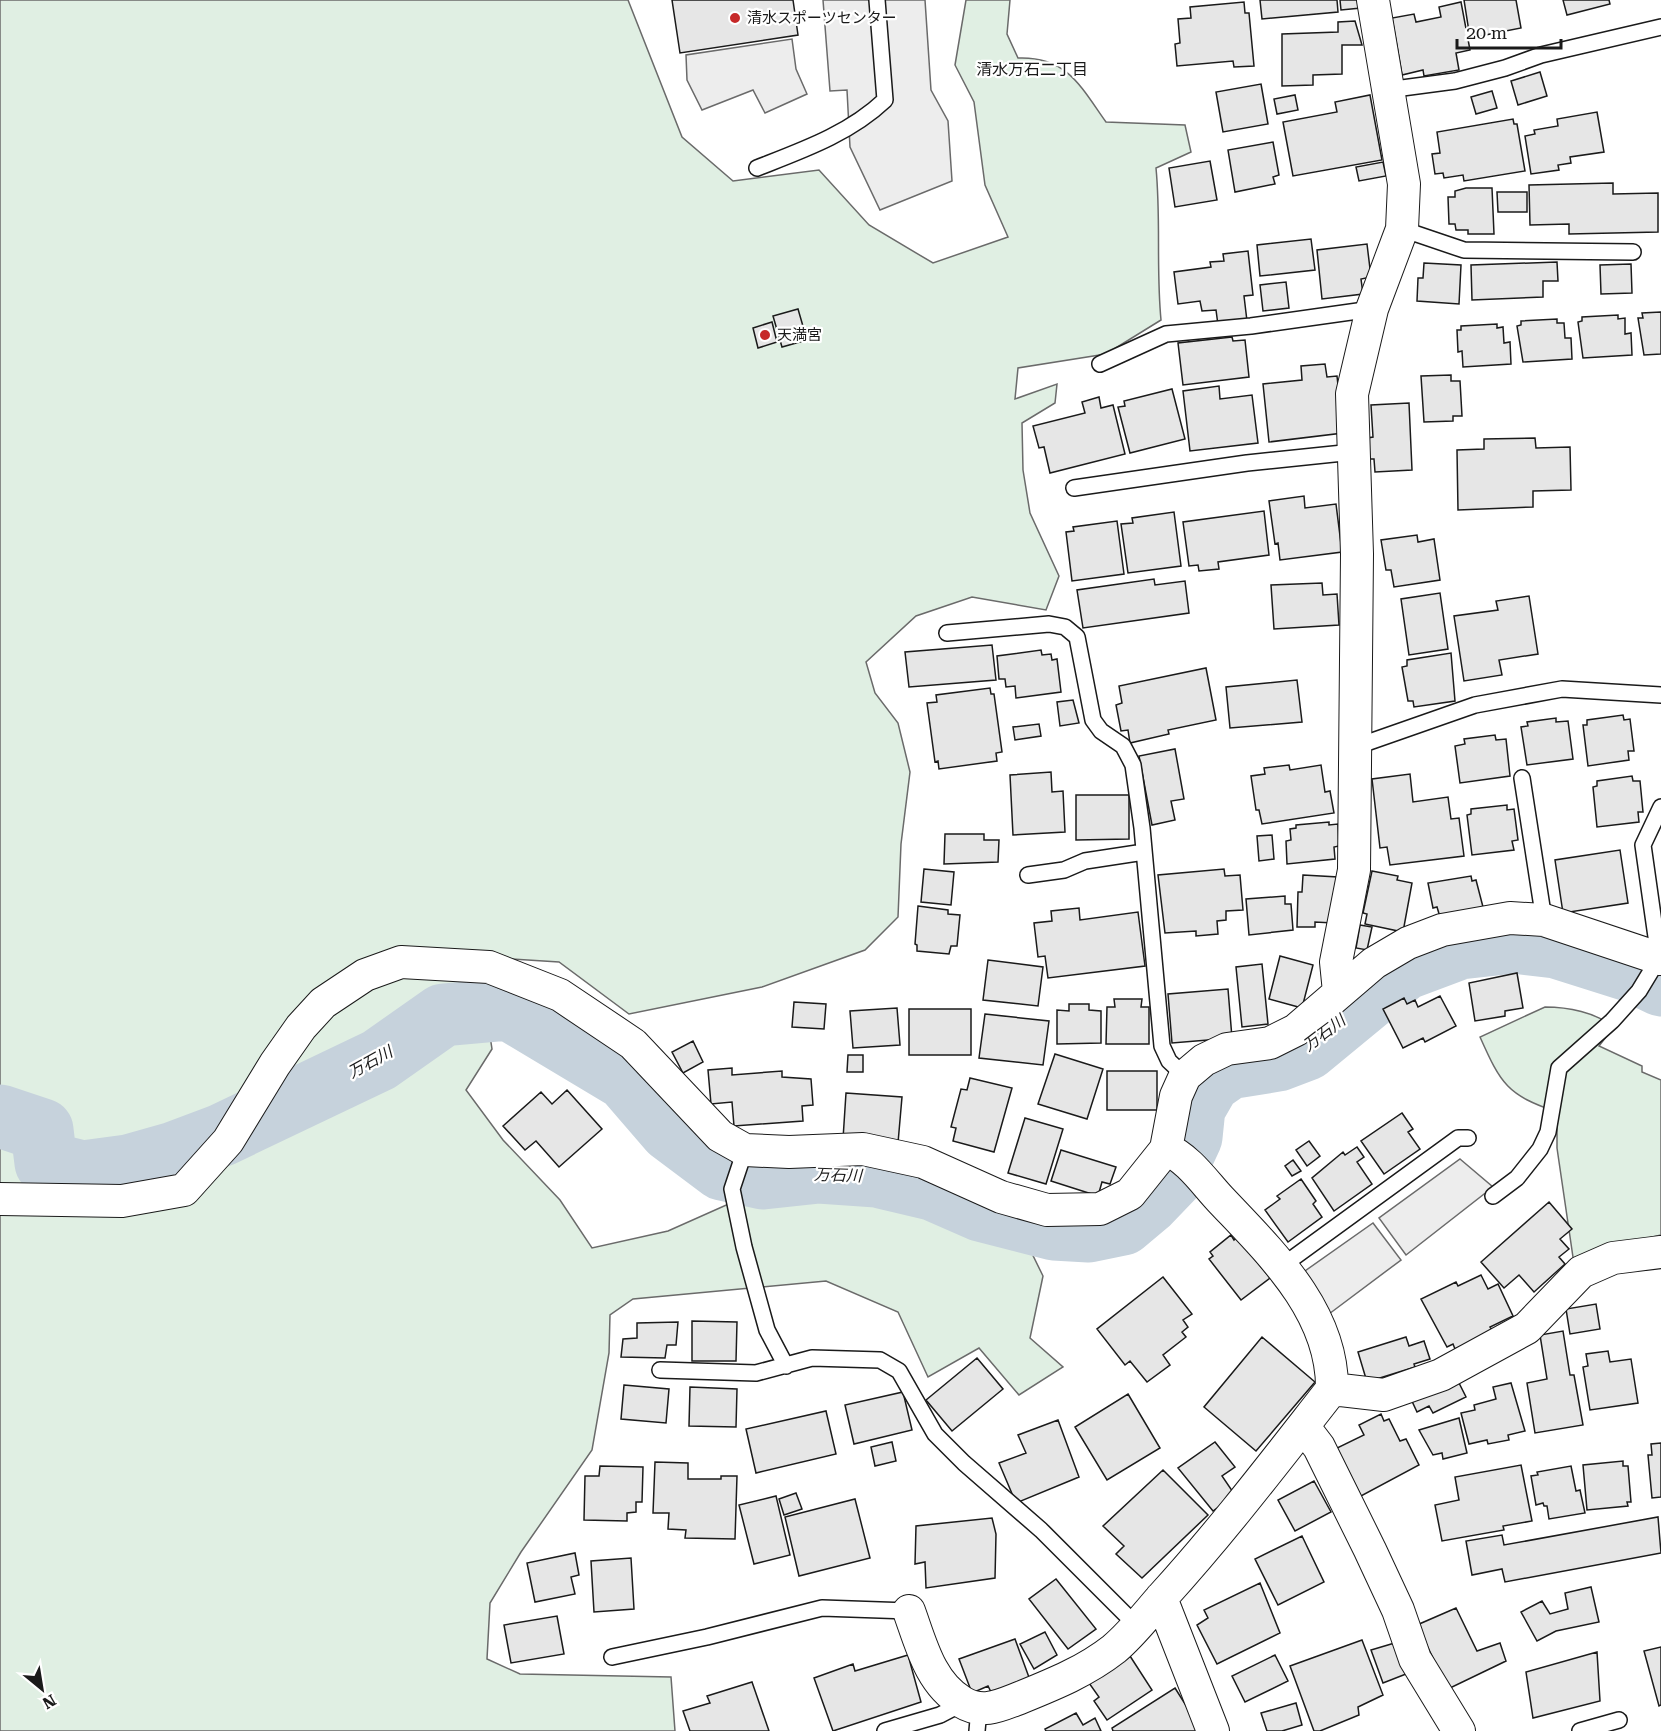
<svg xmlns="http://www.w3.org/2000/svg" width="1661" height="1731" font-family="'Roboto Serif','Noto Sans JP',serif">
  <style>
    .green { fill: #e0efe3; stroke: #6a6a6a; stroke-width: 1.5 }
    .parking { fill: #ededed; stroke: #6a6a6a; stroke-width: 1.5 }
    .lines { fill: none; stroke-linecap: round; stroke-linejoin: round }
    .river { stroke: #c6d2dc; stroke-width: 63 }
    .building { fill: #e6e6e6; stroke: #1a1a1a; stroke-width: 1.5 }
    .lane-casing { stroke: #1a1a1a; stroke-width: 18 }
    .street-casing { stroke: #1a1a1a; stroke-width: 34 }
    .lane { stroke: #fff; stroke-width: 15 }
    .street { stroke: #fff; stroke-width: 32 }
    .poi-dot { fill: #c62828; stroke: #fff; stroke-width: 2 }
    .labels { text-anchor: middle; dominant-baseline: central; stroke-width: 4.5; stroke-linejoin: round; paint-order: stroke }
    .poi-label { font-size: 15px; fill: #1a1a1a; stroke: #fff; text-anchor: start }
    .neighbourhood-label { font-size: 16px; fill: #1a1a1a; stroke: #fff }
    .water-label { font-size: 16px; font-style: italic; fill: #1a1a1a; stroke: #fff }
  </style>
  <rect width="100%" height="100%" fill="#fff"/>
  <path class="green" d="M0,0H628L682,137L733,181L819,170L869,225L933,263L1008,237L985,185L974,102L955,65L966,0H1010L1007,34L1018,58C1067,56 1081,87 1106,122L1185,125L1191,152L1156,168C1161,220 1156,268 1161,320L1106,354L1018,368L1015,399L1057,384L1055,403L1022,423L1023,470L1030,513L1059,576L1046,610L972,597L916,616L866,662L875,693L898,723L910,772L901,844L898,917L865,950L762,987L629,1014L559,962L478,957L492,1049L466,1090L503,1140L560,1200L592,1248L668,1231L751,1194L830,1183L937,1198L1020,1229L1043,1276L1030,1338L1063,1367L1019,1395L979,1348L928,1377L898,1312L826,1281L633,1299L610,1315L609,1353L592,1450L521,1552L490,1603L487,1659L520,1674L671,1677L675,1731H0Z
    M1545,1007C1566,1007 1598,1012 1613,1028L1599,1046L1642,1066V1072L1661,1080V1235L1614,1246L1574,1264L1557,1148V1112C1507,1095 1501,1084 1480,1037Z"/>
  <path class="parking" d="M823,0H925L931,90L948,121L952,181L880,210L850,147L847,90L830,91Z
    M792,39L796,69L807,94L765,113L753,90L702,110L687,80L686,55Z
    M1460,1159L1493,1187L1406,1255L1379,1218Z
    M1373,1223L1401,1260L1329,1314L1305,1271Z"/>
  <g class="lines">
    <path class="river" d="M0,1116L42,1130L46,1163L83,1172L128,1166L174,1153L222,1135L379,1060L443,1015L509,1009L626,1079L670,1130L722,1169L763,1178L819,1172L877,1176L932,1189L980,1210L1054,1229L1089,1231L1123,1224L1148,1203L1172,1178L1191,1137L1194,1108L1209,1082L1229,1068L1278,1060L1307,1049L1404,969L1460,948L1514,942L1556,947L1632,971L1661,985"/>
  </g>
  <path class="building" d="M672,0H793L798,35L680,53Z
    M1260,0H1337L1338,12L1262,19Z
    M1340,0H1360L1361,8L1341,10Z
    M1464,0H1516L1521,28L1470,38Z
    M1563,0H1609L1610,4L1567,15Z
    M1244,2L1245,13H1249L1254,66L1234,67L1233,61L1177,66L1175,44L1180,43L1178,19L1191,18L1190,7Z
    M1461,2L1470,50L1456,53L1459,70L1424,76L1423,70L1402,75L1392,18L1414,14L1416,22L1441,17L1439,7Z
    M1355,21L1362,45H1342V74L1313,75V85L1282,86V34L1338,32V22Z
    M1540,72L1547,96L1518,105L1511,81Z
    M1261,84L1268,124L1223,132L1216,92Z
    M1492,91L1497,108L1476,114L1471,97Z
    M1295,95L1298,110L1277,114L1274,99Z
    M1370,95L1382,160L1293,176L1283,122L1337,112L1335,102Z
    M1597,112L1604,152L1570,157L1571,163L1558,165L1559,170L1531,174L1525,136L1535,134L1534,130L1558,126L1557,119Z
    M1513,119L1514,124H1517L1525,171L1464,181L1463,175L1444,178L1443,173L1435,174L1432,154L1440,153L1437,132Z
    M1273,142L1279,175L1273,177L1275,184L1235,192L1228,150Z
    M1210,161L1217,200L1175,207L1169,168Z
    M1383,162L1386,176L1359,181L1356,167Z
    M1613,183V194L1658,193V232L1569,234V224L1530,225L1529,185Z
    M1466,188H1492L1494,234H1468V230H1456L1455,224H1449L1448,197H1455V191Z
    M1497,192H1527V212H1498Z
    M1311,239L1315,270L1260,276L1257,245Z
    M1367,244L1371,277L1361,279L1363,294L1322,299L1317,250Z
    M1248,251L1253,295L1244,296L1247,321L1218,325L1216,310L1202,311L1200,301L1178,304L1174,272L1211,267L1210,262L1224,261L1223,254Z
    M1557,262L1558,281H1543V297L1472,300L1471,265Z
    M1424,263L1461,265L1459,304L1417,301L1418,278H1423Z
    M1631,264L1632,293L1601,294L1600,265Z
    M1286,282L1289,308L1263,311L1260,285Z
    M798,309L807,340L782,347L773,316Z
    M1661,312V354L1644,355L1638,318H1643L1642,313Z
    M1618,315V319L1625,318V334L1631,333L1632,355L1583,358L1578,322L1582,321V317Z
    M1557,319V323H1564L1565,338H1571L1572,359L1523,362L1517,326L1521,325V321Z
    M772,322L777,342L758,348L753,328Z
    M1497,324V328L1503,327L1504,343L1510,342L1511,364L1463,367L1462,351L1458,352L1457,330H1461V326Z
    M1232,337L1233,341L1245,340L1249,377L1183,385L1178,343Z
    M1325,364L1327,377L1337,376L1343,433L1269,442L1263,384L1302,380L1301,366Z
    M1451,375V381H1460L1462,416H1453V421L1424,422L1421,376Z
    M1219,386L1220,399L1252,395L1258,443L1190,451L1183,391Z
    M1172,389L1185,439L1130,453L1118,407L1125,406L1124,401Z
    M1099,397L1101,408L1113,405L1125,454L1050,473L1044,447L1039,448L1033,426L1085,413L1082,402Z
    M1409,403L1412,470L1375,472L1374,459H1368L1367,438L1373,437L1371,405Z
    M1535,438L1536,448L1570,447L1571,490L1533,491V507L1458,510L1457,450L1484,449V439Z
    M1304,496L1305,508L1336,504L1342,552L1280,560L1278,543L1275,544L1269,501Z
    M1264,511L1269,555L1218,562L1219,569L1199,571L1198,565L1189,566L1183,522Z
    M1174,512L1181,566L1128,573L1121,524L1133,523L1132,518Z
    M1117,521L1124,574L1072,581L1066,532L1074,531L1073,527Z
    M1417,535L1418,542L1434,539L1440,580L1394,587L1391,570H1386L1381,540Z
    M1154,579L1155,585L1185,581L1189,613L1083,628L1077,590Z
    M1322,583L1323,595L1337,594L1339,625L1274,629L1271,585Z
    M1440,593L1448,649L1409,655L1401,599Z
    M1529,596L1538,654L1499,660L1502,675L1464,681L1454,616L1498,610L1496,601Z
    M992,645L996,680L909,687L905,652Z
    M1041,650L1042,655L1051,654L1052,660L1057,659L1061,692L1016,698L1015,686L1006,687L1005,679H999L997,656Z
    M1451,653L1455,701L1414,707L1413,701H1408L1402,667L1407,666V660Z
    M1206,668L1216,720L1168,730L1169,734L1130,743L1128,730L1121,731L1116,705L1122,703L1119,686Z
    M1297,680L1302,722L1230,728L1226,687Z
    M990,688L991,694H994L1002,752L996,753L997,761L939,769L938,761L935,762L927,703L937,702L936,695Z
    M1073,700L1079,723L1060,726L1057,702Z
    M1623,715L1624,720L1630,719L1634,751H1628L1629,760L1588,766L1583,725H1587V720Z
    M1556,718V722L1568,721L1573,759L1527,765L1521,727L1528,726L1527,722Z
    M1039,724L1041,736L1015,740L1013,727Z
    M1495,735L1496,740L1506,739L1510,776L1460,783L1455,746L1465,744L1464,739Z
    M1175,749L1184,799L1171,801L1175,820L1152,825L1139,756Z
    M1289,765L1290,770L1321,765L1325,792L1330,791L1334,813L1262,824L1259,810H1256L1251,776L1265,774L1264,768Z
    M1051,772L1052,792L1063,791L1065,832L1013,835L1010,775Z
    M1410,774L1413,802L1448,797L1451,819L1459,818L1464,856L1390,865L1387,847L1380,848L1372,779Z
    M1632,776L1633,781H1640L1643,812H1638L1639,822L1597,827L1593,787L1597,786V781Z
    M1076,795H1129V839L1076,840Z
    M1507,805V810L1514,809L1518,840L1512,841L1514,850L1472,855L1467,815L1471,814V809Z
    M1329,822V825L1338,824L1339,846L1334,847L1335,859L1287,864L1286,841L1291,840L1290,829L1296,828V825Z
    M945,834H984V840H999L998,862L944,864Z
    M1272,835L1274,859L1259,861L1257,836Z
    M1620,850L1628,903L1563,913L1555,860Z
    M924,869L954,872L951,905L921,902Z
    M1224,869L1225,876L1240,875L1243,910L1226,911V920L1217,921L1218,934L1196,936V931L1165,933L1158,875Z
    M1372,871L1398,876L1397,880L1412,883L1403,932L1365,924L1367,914L1363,913Z
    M1303,875L1338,877L1333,923L1315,922V927H1297L1298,892H1302Z
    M1471,876L1472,881L1476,880L1483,907L1440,917L1437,907L1433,908L1428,883Z
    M1285,896V904H1291L1293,930L1249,935L1246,899Z
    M918,906L948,910V914L960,915L957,946H951L949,954L917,951V945L915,944Z
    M1079,908L1080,920L1138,912L1145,966L1048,978L1045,956L1038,957L1034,923L1052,921L1051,911Z
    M1360,925L1372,927L1367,950L1356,948Z
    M1280,956L1313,965L1302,1008L1269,999Z
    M988,960L1043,967L1038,1006L983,1000Z
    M1262,964L1268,1024L1242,1027L1236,967Z
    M1517,973L1523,1008L1505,1011V1016L1475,1021L1469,983Z
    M1228,989L1232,1038L1172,1043L1168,994Z
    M1440,996L1456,1026L1425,1042L1423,1038L1403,1048L1383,1009L1404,998L1407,1004L1415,1000L1418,1007Z
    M1114,999H1142L1141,1007H1149V1044H1106L1107,1007H1115Z
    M794,1002L826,1004L824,1029L792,1027Z
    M1069,1004H1089V1010L1101,1011V1043L1057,1044V1010L1069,1011Z
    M897,1008L900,1045L853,1048L850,1011Z
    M909,1009H971V1055H909Z
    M985,1014L1049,1021L1043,1065L979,1058Z
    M693,1041L703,1062L683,1073L672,1052Z
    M1055,1054L1103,1069L1087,1119L1038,1104Z
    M848,1055H863V1072H847Z
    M732,1068V1075L782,1071V1077L811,1079L813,1105L802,1106L803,1121L734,1126L732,1102L711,1104L708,1070Z
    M1107,1071H1157V1110H1107Z
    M970,1078L1012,1088L994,1152L953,1141L956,1128L951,1127L961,1089L967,1090Z
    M567,1090L602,1129L559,1167L536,1141L525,1150L503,1126L541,1092L552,1104Z
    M846,1093L902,1097L898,1143L843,1139Z
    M1402,1113L1413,1129L1408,1132L1420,1149L1384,1174L1361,1141Z
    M1025,1118L1063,1129L1046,1184L1008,1173Z
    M1309,1141L1320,1156L1307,1166L1296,1150Z
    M1357,1147L1364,1157L1357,1162L1372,1184L1334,1211L1312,1178L1343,1152L1345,1155Z
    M1061,1150L1116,1167L1110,1184L1102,1182L1098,1196L1051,1181Z
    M1293,1160L1301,1171L1292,1176L1285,1166Z
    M1301,1179L1316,1201L1313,1204L1322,1217L1288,1242L1265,1210L1280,1199L1277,1196Z
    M1549,1202L1572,1229L1560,1239L1569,1249L1559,1257L1565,1264L1534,1292L1519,1275L1504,1288L1481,1262Z
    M1231,1235L1234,1240L1237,1237L1270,1278L1241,1300L1209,1259L1213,1256L1210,1252Z
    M1481,1275L1488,1289L1498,1284L1513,1316L1490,1327L1493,1331L1455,1349L1453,1344L1447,1347L1421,1299L1456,1282L1458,1286Z
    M1163,1277L1192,1314L1183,1320L1188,1327L1182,1332L1186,1337L1163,1355L1170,1365L1147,1382L1130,1361L1125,1365L1097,1329Z
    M1596,1304L1600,1329L1570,1334L1566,1309Z
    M692,1321L737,1322L736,1361H692Z
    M678,1322L676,1345H667L665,1358L621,1357L623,1339L637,1338V1323Z
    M1563,1331L1570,1375H1574L1583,1425L1535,1433L1527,1383L1547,1379L1540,1335Z
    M1262,1337L1315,1382L1256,1451L1204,1407Z
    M1406,1337L1409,1346L1424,1341L1430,1359L1414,1364L1415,1367L1367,1382L1358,1352Z
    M1608,1351L1610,1362L1631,1359L1638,1403L1590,1410L1583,1367L1588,1366L1586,1354Z
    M977,1358L1003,1389L952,1431L926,1400Z
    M1456,1377L1466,1397L1433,1413L1429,1406L1417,1412L1411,1399Z
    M1511,1383L1525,1431L1508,1435L1509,1440L1488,1444L1487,1440L1469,1444L1461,1413L1475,1410L1474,1405L1496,1399L1493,1387Z
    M624,1385L669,1389L666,1423L621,1419Z
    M690,1387L737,1389L736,1427L689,1426Z
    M903,1392L912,1430L854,1444L845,1405Z
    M1128,1394L1160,1448L1107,1480L1075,1427Z
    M826,1411L836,1454L756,1473L746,1429Z
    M1381,1414L1384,1421L1389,1419L1400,1441L1406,1439L1419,1465L1361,1496L1337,1448L1364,1435L1359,1425Z
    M1459,1418L1467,1453L1443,1459L1442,1453L1433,1455L1419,1430Z
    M1058,1420L1079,1477L1016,1503L999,1463L1026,1453L1018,1435Z
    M892,1442L896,1461L875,1466L871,1447Z
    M1215,1442L1235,1467L1222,1476L1235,1495L1213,1511L1178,1468Z
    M1661,1443V1497L1652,1498L1648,1455H1652L1651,1444Z
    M1623,1461V1466H1628L1631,1502H1627L1628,1506L1587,1510L1583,1465Z
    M655,1462L688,1463V1479H721V1476H737L735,1539L685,1538L686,1530L668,1529L669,1513H653Z
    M1521,1465L1532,1521L1503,1526L1504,1530L1442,1541L1435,1505L1459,1500L1455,1477Z
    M600,1466L643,1467L642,1502H636V1512L627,1513V1521L584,1520L585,1476H599Z
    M1571,1466L1576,1491L1580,1490L1585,1513L1549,1519L1547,1506H1544L1543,1503L1536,1505L1531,1476L1538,1475L1537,1472Z
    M1163,1470L1208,1515L1142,1578L1116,1554L1124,1546L1103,1526Z
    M1314,1481L1331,1512L1295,1531L1278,1500Z
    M796,1493L802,1509L784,1515L779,1499Z
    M776,1496L790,1555L754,1564L739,1505Z
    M855,1499L870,1558L799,1576L785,1517Z
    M1658,1517L1661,1553L1505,1582L1502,1569L1472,1575L1466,1541L1502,1535L1504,1545Z
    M992,1518L996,1534L995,1578L926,1588L925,1562L915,1564L916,1526Z
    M1302,1536L1324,1582L1278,1605L1255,1559Z
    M575,1553L579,1575L571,1577L575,1594L535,1602L527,1563Z
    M631,1558L634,1609L594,1612L591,1561Z
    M1056,1579L1096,1629L1068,1649L1029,1599Z
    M1260,1583L1280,1633L1217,1664L1197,1625L1208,1618L1204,1610Z
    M1591,1587L1599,1622L1556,1631L1537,1641L1521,1612L1542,1601L1550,1614L1568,1609L1565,1593Z
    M1456,1608L1477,1651L1500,1643L1506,1661L1448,1689L1417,1625Z
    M557,1616L564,1654L511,1663L504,1625Z
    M1045,1632L1057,1655L1034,1669L1020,1644Z
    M1015,1639L1030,1680L993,1696L988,1686L972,1693L959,1659Z
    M1362,1640L1383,1695L1358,1707L1359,1715L1320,1731H1314L1290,1666Z
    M1398,1642L1406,1674L1383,1683L1371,1650Z
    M1661,1647V1705L1659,1706L1644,1651Z
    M1597,1652L1600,1701L1533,1718L1526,1672Z
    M908,1655L921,1702L833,1731L814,1678L853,1664L855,1671Z
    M1275,1655L1288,1681L1245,1702L1232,1676Z
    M1130,1656L1152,1690L1107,1720L1094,1701L1099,1697L1089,1683Z
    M752,1682L769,1731H690L683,1711L710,1703L707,1696Z
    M1175,1688L1202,1731H1113L1112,1728Z
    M1296,1703L1302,1725L1282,1731H1267L1261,1713Z
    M1076,1713L1083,1725L1095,1718L1101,1731H1046L1045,1729Z"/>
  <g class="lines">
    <defs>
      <path id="lane" d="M1387,90L1455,81L1505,68L1541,55L1661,27
        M757,168C803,150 849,134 885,100L877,0
        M1402,229L1464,250L1633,252
        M1100,364L1166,334L1251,326L1372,309
        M1074,488L1247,463L1353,452
        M947,633L1049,624L1065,627L1077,637L1093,720L1101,731L1123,746L1133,765L1142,828L1162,1046L1169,1061L1185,1076
        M1355,747L1475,705L1562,689L1661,695
        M1522,778L1544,920
        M1028,875L1064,870L1085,861L1144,852
        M745,1150L732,1189L744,1247L767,1330L786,1366
        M1493,1196L1517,1178L1540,1149L1548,1132L1559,1068L1612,1021L1639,991L1659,958L1643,845L1661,807
        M1282,1266L1458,1138H1468
        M660,1370L756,1373L812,1358L880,1360L899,1371L935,1434L964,1463L1041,1530L1137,1626
        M612,1657L707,1637L822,1608L909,1611
        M885,1731L940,1715L963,1703
        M977,1731L979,1709
        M1580,1731L1619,1720"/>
      <path id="street" d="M1339,992L1336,962L1354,870L1357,554L1352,394L1372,309L1402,229L1404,184L1373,0
        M0,1199L122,1201L184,1190L228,1141L275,1064L301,1027L323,1003L365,975L401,962L489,967L560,995L633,1044L720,1136L745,1150L789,1152L863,1149L923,1162L1001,1197L1047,1210L1100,1209L1130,1194L1166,1149L1176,1096L1185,1076L1204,1060L1227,1049L1270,1043L1296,1030L1374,963L1408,943L1442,930L1510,918L1544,920L1661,959
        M1332,1389L1384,1395L1441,1375L1527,1328L1581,1272L1613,1258L1661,1252
        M1303,1426L1319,1447L1370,1550L1398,1610L1415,1659L1459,1731
        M1161,1598L1213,1731
        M909,1611C921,1644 930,1683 962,1702C983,1715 1001,1705 1022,1697C1054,1684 1086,1671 1114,1649C1133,1633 1147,1614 1163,1596C1223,1530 1277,1459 1332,1389C1333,1311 1270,1252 1220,1199C1205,1183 1188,1158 1166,1149"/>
    </defs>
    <use href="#lane" class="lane-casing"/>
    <use href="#street" class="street-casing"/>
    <use href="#lane" class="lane"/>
    <use href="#street" class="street"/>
  </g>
  <g class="poi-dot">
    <circle cx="735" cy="18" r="6"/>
    <circle cx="765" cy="335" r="6"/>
  </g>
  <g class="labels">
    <g class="poi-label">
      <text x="747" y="18">清水スポーツセンター</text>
      <text x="777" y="335">天満宮</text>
    </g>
    <g class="neighbourhood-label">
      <text x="1032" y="69">清水万石二丁目</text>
    </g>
    <g class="water-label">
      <text transform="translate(1324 1033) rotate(-37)">万石川</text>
      <text transform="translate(370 1062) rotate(-29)">万石川</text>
      <text transform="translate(838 1175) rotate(2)">万石川</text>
    </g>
  </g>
  <g transform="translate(42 1689) rotate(150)" stroke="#ffffff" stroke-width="4.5" paint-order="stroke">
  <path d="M0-4.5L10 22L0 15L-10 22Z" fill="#1a1a1a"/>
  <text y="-9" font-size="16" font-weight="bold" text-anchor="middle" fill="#1a1a1a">N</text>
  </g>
  <path d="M1457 39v9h104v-9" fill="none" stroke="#1a1a1a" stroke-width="3"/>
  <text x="1466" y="39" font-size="18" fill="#1a1a1a" stroke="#ffffff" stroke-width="4.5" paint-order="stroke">20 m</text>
</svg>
